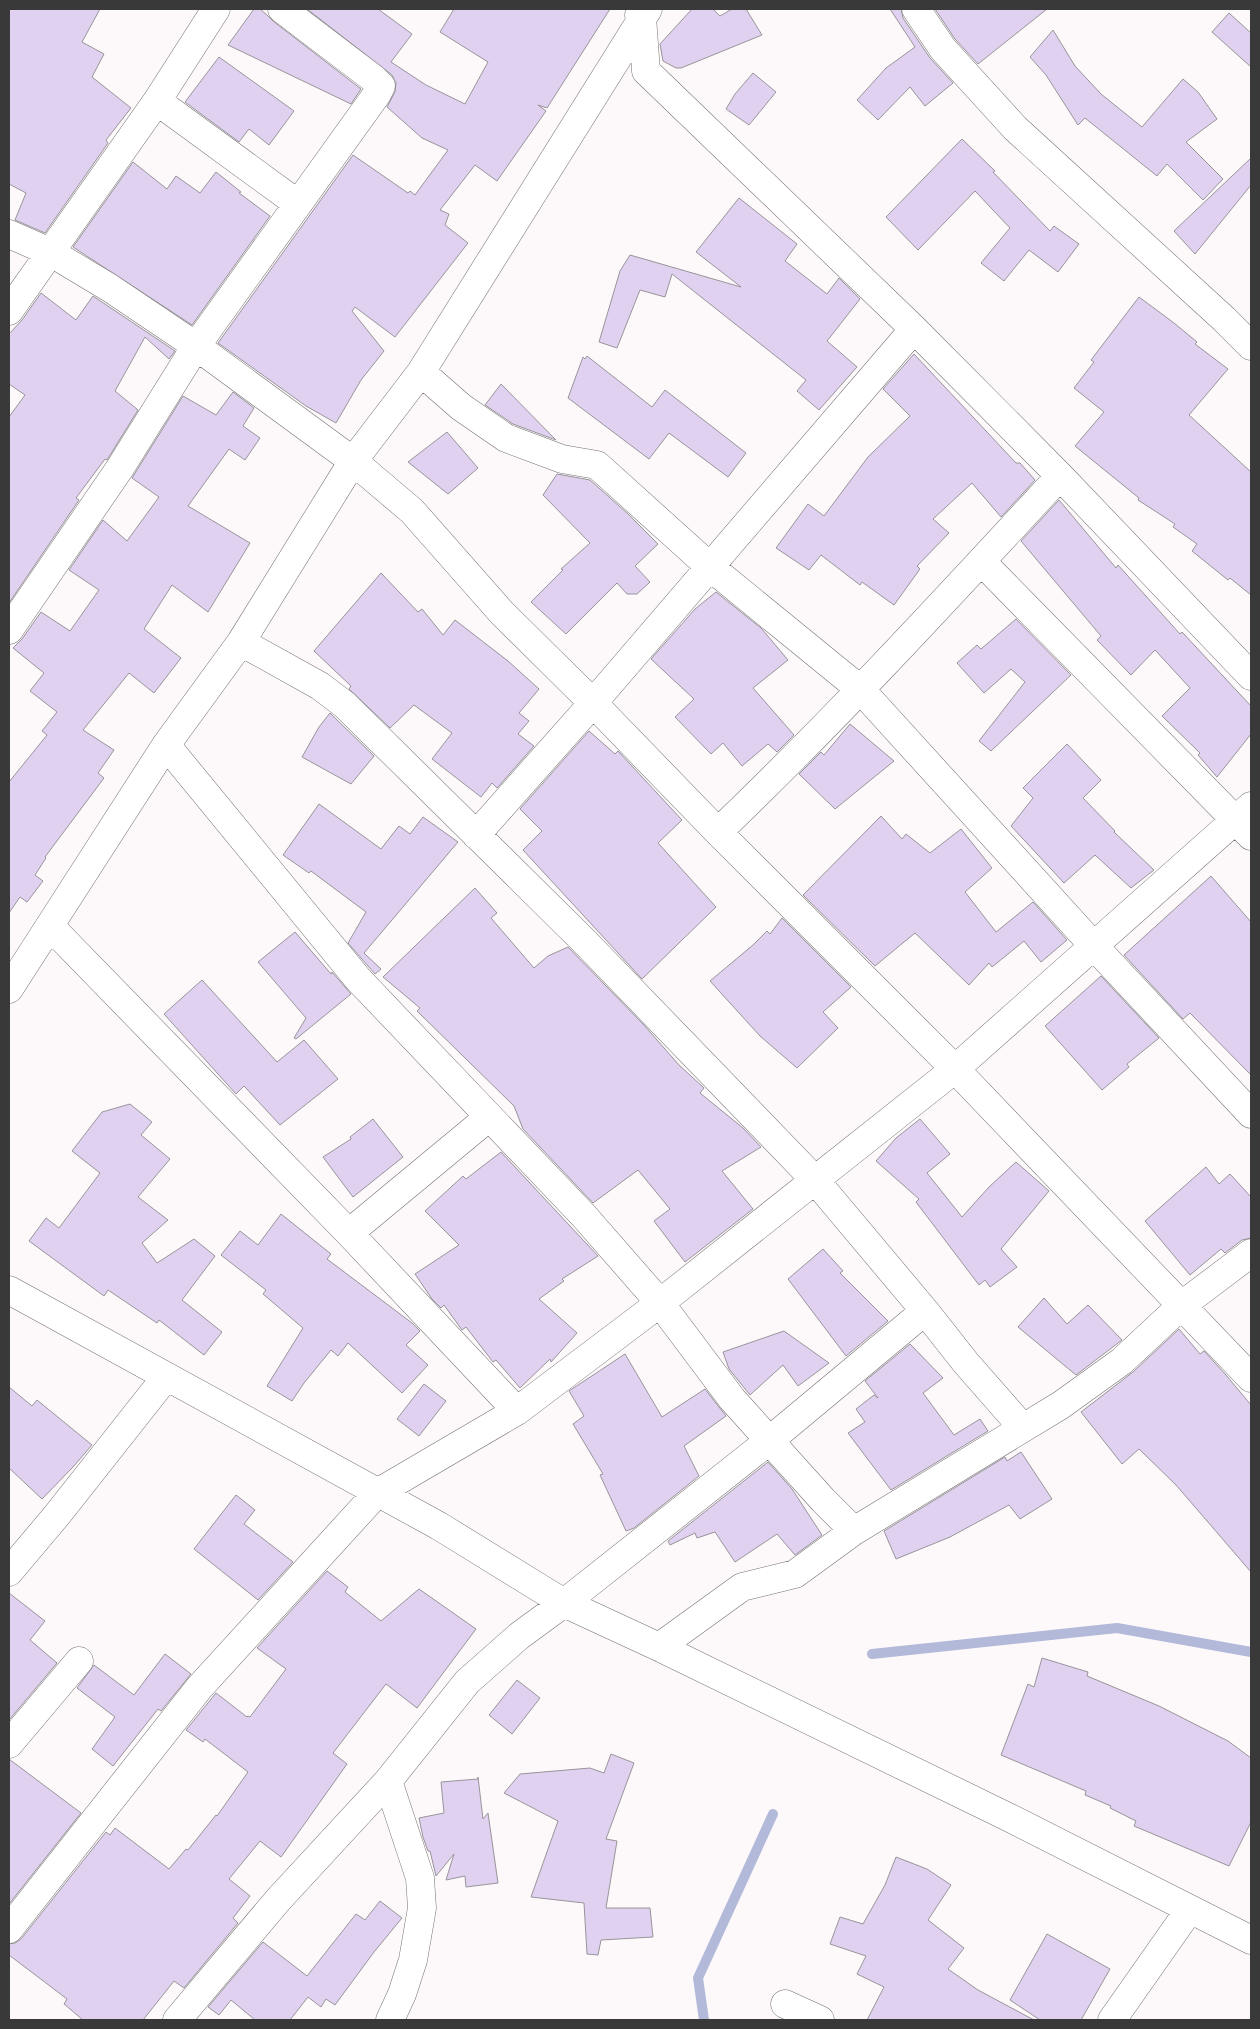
<svg xmlns="http://www.w3.org/2000/svg" width="1260" height="2029" font-family="Figtree,sans-serif">
  <style>
    .lines { fill: none; stroke-linecap: round; stroke-linejoin: round }
    .stream { stroke: #b3b9d9; stroke-width: 10 }
    .building { fill: #e1d1f1; stroke: #979599 }
    .minor-casing { stroke: #737072; stroke-width: 29 }
    .minor { stroke: #fff; stroke-width: 28 }
  </style>
  <rect width="100%" height="100%" fill="#fdf9fb"/>
  <g class="lines">
    <path class="stream" d="M872,1654L1117,1628L1251,1652
      M704,2020L698,1978L773,1814"/>
  </g>
  <path class="building" d="M9,9H100L82,42L104,54L92,77L131,108L106,140L108,143L45,233L15,220L26,193L9,184Z
    M254,9H260L267,15L273,21L361,89L351,104L228,45Z
    M307,9H378L412,34L391,62L426,85L465,104L488,62L440,32L454,9H610L547,108L538,105L546,111L497,181L475,165L440,210L449,214L445,225L468,243L395,337L355,307L352,311L384,351L361,380L336,423L306,406L218,343L353,155L408,193L410,191L415,195L448,150L422,138L387,107L395,92L396,83L392,75Z
    M692,9H713L720,16L732,9H746L762,35L681,68H676L663,61L660,44Z
    M890,9H901L903,18L930,58L953,83L925,106L910,87L878,120L857,100L886,68L915,47Z
    M935,9H1047L978,64L955,39Z
    M1229,13L1251,33V67L1212,32Z
    M1053,30L1075,66L1101,94L1142,127L1183,79L1198,92L1217,119L1186,142L1223,179L1203,200L1167,164L1157,176L1085,118L1078,125L1046,75L1030,57Z
    M219,57L294,111L269,145L249,129L239,142L185,102Z
    M753,73L776,92L749,125L726,109L735,94Z
    M962,139L995,171L993,172L1050,231L1054,226L1079,244L1058,272L1029,250L1004,281L981,263L1010,228L975,191L918,250L886,217Z
    M1251,158V185L1195,254L1174,231Z
    M133,162L167,189L176,176L200,193L216,172L241,192L239,193L270,216L192,325L73,247Z
    M739,198L797,244L785,261L827,294L839,278L860,299L827,341L857,367L819,410L797,391L806,380L672,274L665,297L640,290L617,348L599,342L620,271L630,255L741,287L696,252Z
    M41,293L76,320L93,296L175,351L169,359L145,337L115,391L138,410L107,460L105,459L76,498L79,500L9,603V417L25,395L9,384V334L22,320Z
    M1139,297L1174,323L1197,342L1195,344L1228,369L1189,415L1251,472V595L1230,578L1228,580L1192,551L1197,544L1173,527L1175,524L1138,500L1139,498L1075,446L1104,412L1074,388L1094,362L1091,360Z
    M914,354L1016,463H1020L1035,480L1001,517L972,483L933,519L949,533L917,566L920,569L894,605L862,582L860,585L821,555L809,570L776,548L808,504L824,516L868,457L910,416L883,389Z
    M587,356L652,407L665,390L746,453L728,477L669,433L649,459L568,398L583,357L585,359Z
    M501,384L556,440L513,424L485,405Z
    M233,392L254,408L243,426L260,438L245,460L229,449L188,506L250,543L208,612L172,585L144,629L181,658L154,693L129,673L83,730L114,750L98,773L104,778L45,857L46,858L35,875L43,881L27,902L20,897L9,913V782L47,735L42,731L57,712L30,691L44,673L13,648L22,639L41,612L70,631L99,590L69,570L103,520L127,541L159,497L132,478L183,396L216,415Z
    M447,432L478,468L448,494L408,462Z
    M557,474L590,480L628,514L658,544L635,566L650,582L637,594H627L617,583L566,634L531,602L563,570L561,569L590,543L543,495Z
    M1059,500L1116,568L1118,565L1180,634L1182,632L1251,706V734L1217,777L1198,755L1200,753L1162,716L1190,688L1155,650L1131,675L1097,640L1101,636L1021,541Z
    M381,573L418,612L422,609L443,635L455,620L508,661L539,689L519,713L529,721L518,734L534,746L497,788L492,783L481,797L432,759L452,733L414,705L390,728L349,689L351,686L314,651Z
    M716,592L761,628L788,660L753,688L794,735L777,752L768,744L742,766L723,743L711,754L675,717L694,699L651,659L695,609Z
    M1016,619L1071,675L991,751L979,741L1025,682L1011,669L984,693L957,663L977,645L981,649Z
    M330,713L374,756L351,784L302,757L319,727Z
    M850,724L894,761L835,809L799,774L821,752L824,755Z
    M589,731L615,754L618,751L682,820L658,843L716,907L642,979L523,850L542,831L520,809Z
    M1067,744L1101,780L1083,798L1115,831L1114,832L1154,870L1131,888L1095,855L1064,883L1011,826L1033,798L1023,788Z
    M319,804L381,849L399,826L410,834L423,817L458,842L364,953L381,969L375,974L348,943L366,912L311,871L309,873L283,855Z
    M881,816L902,839L906,834L930,853L961,829L992,868L965,892L996,932L1033,902L1067,940L1041,962L1024,941L992,967L989,963L969,985L915,933L875,966L803,895Z
    M1211,876L1251,922V1075L1190,1013L1183,1019L1124,955Z
    M475,888L497,913L491,918L534,968L548,956L568,947L643,1024L679,1065L704,1088L700,1093L743,1128L761,1147L722,1171L753,1209L685,1262L654,1221L670,1209L638,1170L593,1203L523,1129L514,1106L417,1011L420,1008L383,977Z
    M782,918L851,987L823,1012L838,1028L797,1068L760,1036L710,981L753,945L767,931L770,934Z
    M295,932L331,974L332,972L351,994L296,1039L294,1038L306,1018L258,962Z
    M1101,976L1159,1038L1127,1064L1129,1067L1102,1090L1045,1026Z
    M202,980L277,1062L304,1040L338,1079L280,1125L244,1086L236,1094L164,1014Z
    M130,1104L152,1122L141,1135L170,1159L138,1197L168,1220L142,1243L157,1263L194,1239L215,1256L182,1300L222,1332L204,1355L159,1320L157,1323L108,1290L104,1296L29,1241L46,1218L59,1228L100,1173L72,1151L102,1112Z
    M373,1119L403,1157L353,1197L323,1157L351,1139L350,1137Z
    M920,1119L950,1154L927,1173L962,1217L989,1187L1016,1162L1049,1191L1001,1249L1017,1267L990,1287L985,1280L979,1285L916,1202L919,1199L876,1161L896,1138Z
    M501,1152L598,1256L562,1279L564,1281L539,1299L577,1333L551,1362L550,1359L520,1388L496,1360L493,1362L466,1327L462,1330L444,1305L441,1308L432,1299L415,1274L459,1245L425,1211L463,1176L466,1179Z
    M1206,1167L1219,1184L1230,1174L1251,1197V1238L1242,1240L1225,1253L1221,1249L1190,1275L1145,1221Z
    M281,1214L331,1254L327,1259L412,1323L420,1331L406,1345L428,1365L402,1393L348,1343L338,1356L331,1350L304,1383L292,1401L267,1386L303,1328L263,1294L266,1290L221,1255L240,1231L258,1245Z
    M823,1249L843,1271L840,1273L888,1321L846,1356L788,1279Z
    M1044,1298L1067,1324L1088,1305L1122,1340L1076,1375L1018,1327Z
    M1179,1329L1200,1354L1204,1351L1226,1375L1251,1405V1572L1176,1485L1139,1449L1122,1464L1081,1412L1133,1372Z
    M784,1331L829,1363L798,1386L783,1365L750,1395L729,1369L723,1352Z
    M910,1344L943,1378L923,1393L954,1435L980,1419L988,1431L891,1490L848,1433L865,1422L856,1409L874,1395L878,1398L865,1381Z
    M625,1354L662,1417L705,1389L726,1416L684,1446L699,1476L634,1528L626,1531L600,1475L603,1474L573,1424L584,1416L569,1391Z
    M424,1384L446,1401L419,1436L397,1419Z
    M9,1387L32,1406L37,1400L92,1445L73,1467L42,1499L9,1468Z
    M1021,1452L1052,1499L1020,1519L1009,1505L950,1537L896,1559L884,1531L1005,1457L1007,1461Z
    M768,1462L792,1489L822,1535L795,1555L777,1534L735,1562L715,1532L697,1538L695,1533L670,1545L668,1541Z
    M236,1495L255,1510L244,1524L293,1562L258,1600L194,1549Z
    M327,1571L348,1587L345,1592L381,1621L419,1589L476,1629L417,1708L386,1684L333,1753L347,1764L281,1857L260,1841L229,1879L250,1896L233,1918L238,1923L184,1988L174,1981L143,2020H83L64,2004L67,1999L9,1955V1944L15,1943L21,1939L106,1832L110,1835L115,1828L169,1869L186,1849L188,1850L216,1815L217,1816L248,1772L205,1739L203,1742L186,1730L216,1693L247,1717L248,1716L250,1717L286,1669L257,1648Z
    M9,1593L45,1621L30,1640L57,1663L9,1720Z
    M165,1654L191,1674L161,1711L158,1709L113,1766L92,1749L115,1717L77,1688L94,1665L134,1695Z
    M1042,1658L1088,1672L1087,1676L1159,1706L1228,1741L1251,1758V1822L1229,1866L1134,1826L1136,1821L1110,1808L1111,1806L1085,1795L1086,1791L1001,1755L1028,1684L1034,1687Z
    M517,1680L540,1698L512,1734L489,1715Z
    M611,1754L634,1763L606,1839L617,1841L606,1908H650L653,1937L601,1940L598,1955L587,1954L584,1903L531,1897L558,1821L504,1793L520,1774L590,1768L604,1773Z
    M9,1759L81,1813L9,1904Z
    M478,1777L483,1819L488,1813L498,1883L466,1887L465,1876L446,1880L454,1854L436,1876L430,1851H428L423,1837L419,1818L444,1813L441,1782L478,1779Z
    M896,1857L927,1869L951,1885L928,1920L964,1948L948,1969L978,1990L1034,2020H867L884,1987L857,1974L866,1956L830,1944L840,1917L863,1924L885,1885Z
    M380,1901L402,1918L374,1952L335,2005L326,1999L321,2007L308,1997L290,2020H255L231,2000L219,2015L208,2007L263,1942L307,1976L356,1914L365,1920Z
    M1047,1934L1110,1969L1081,2020H1040L1010,2000Z"/>
  <g class="lines">
    <defs>
      <path id="minor" d="M916,9L943,49L1015,128L1224,319L1251,346
        M639,15L642,17L646,71L914,329L1060,476L1251,676
        M157,101L298,204
        M9,234L50,252L110,288L196,346L353,461L412,511L502,613L593,703L718,832L955,1069L1251,1378
        M9,311L157,101L216,9
        M421,372L461,407L506,438L562,459L597,465L709,566L861,690L1093,945L1251,1114
        M981,561L1251,836
        M9,630L120,468L196,346L377,94L381,86L374,79L282,9
        M241,642L320,686L345,705L585,942L815,1180L925,1311L966,1363L1023,1428
        M166,745L358,979L584,1216L660,1303L732,1399L823,1500L854,1531
        M718,832C837,718 948,597 1060,476
        M476,835L593,703L914,329
        M50,926L349,1233L517,1411
        M9,989L166,745L241,642L353,461L421,372L648,9
        M349,1233L489,1117
        M9,1290L439,1526L564,1603L659,1647L1008,1817L1251,1940
        M9,1572L57,1515L166,1377
        M659,1647L742,1587L795,1574L854,1531L1061,1405L1122,1361L1182,1305L1251,1253
        M9,1744L79,1661
        M388,1781L420,1878L422,1908L413,1960L402,1994L390,2020
        M9,1929L199,1688L377,1493L517,1411L660,1303L955,1069L1251,806
        M785,2004L820,2020
        M177,2020L278,1900L388,1781L467,1682L519,1636L564,1603L770,1440L925,1311
        M1112,2020L1190,1909"/>
    </defs>
    <use href="#minor" class="minor-casing"/>
    <use href="#minor" class="minor"/>
  </g>
  <rect width="1260" height="2029" fill="none" stroke="#3a393a" stroke-width="20"/>
</svg>
